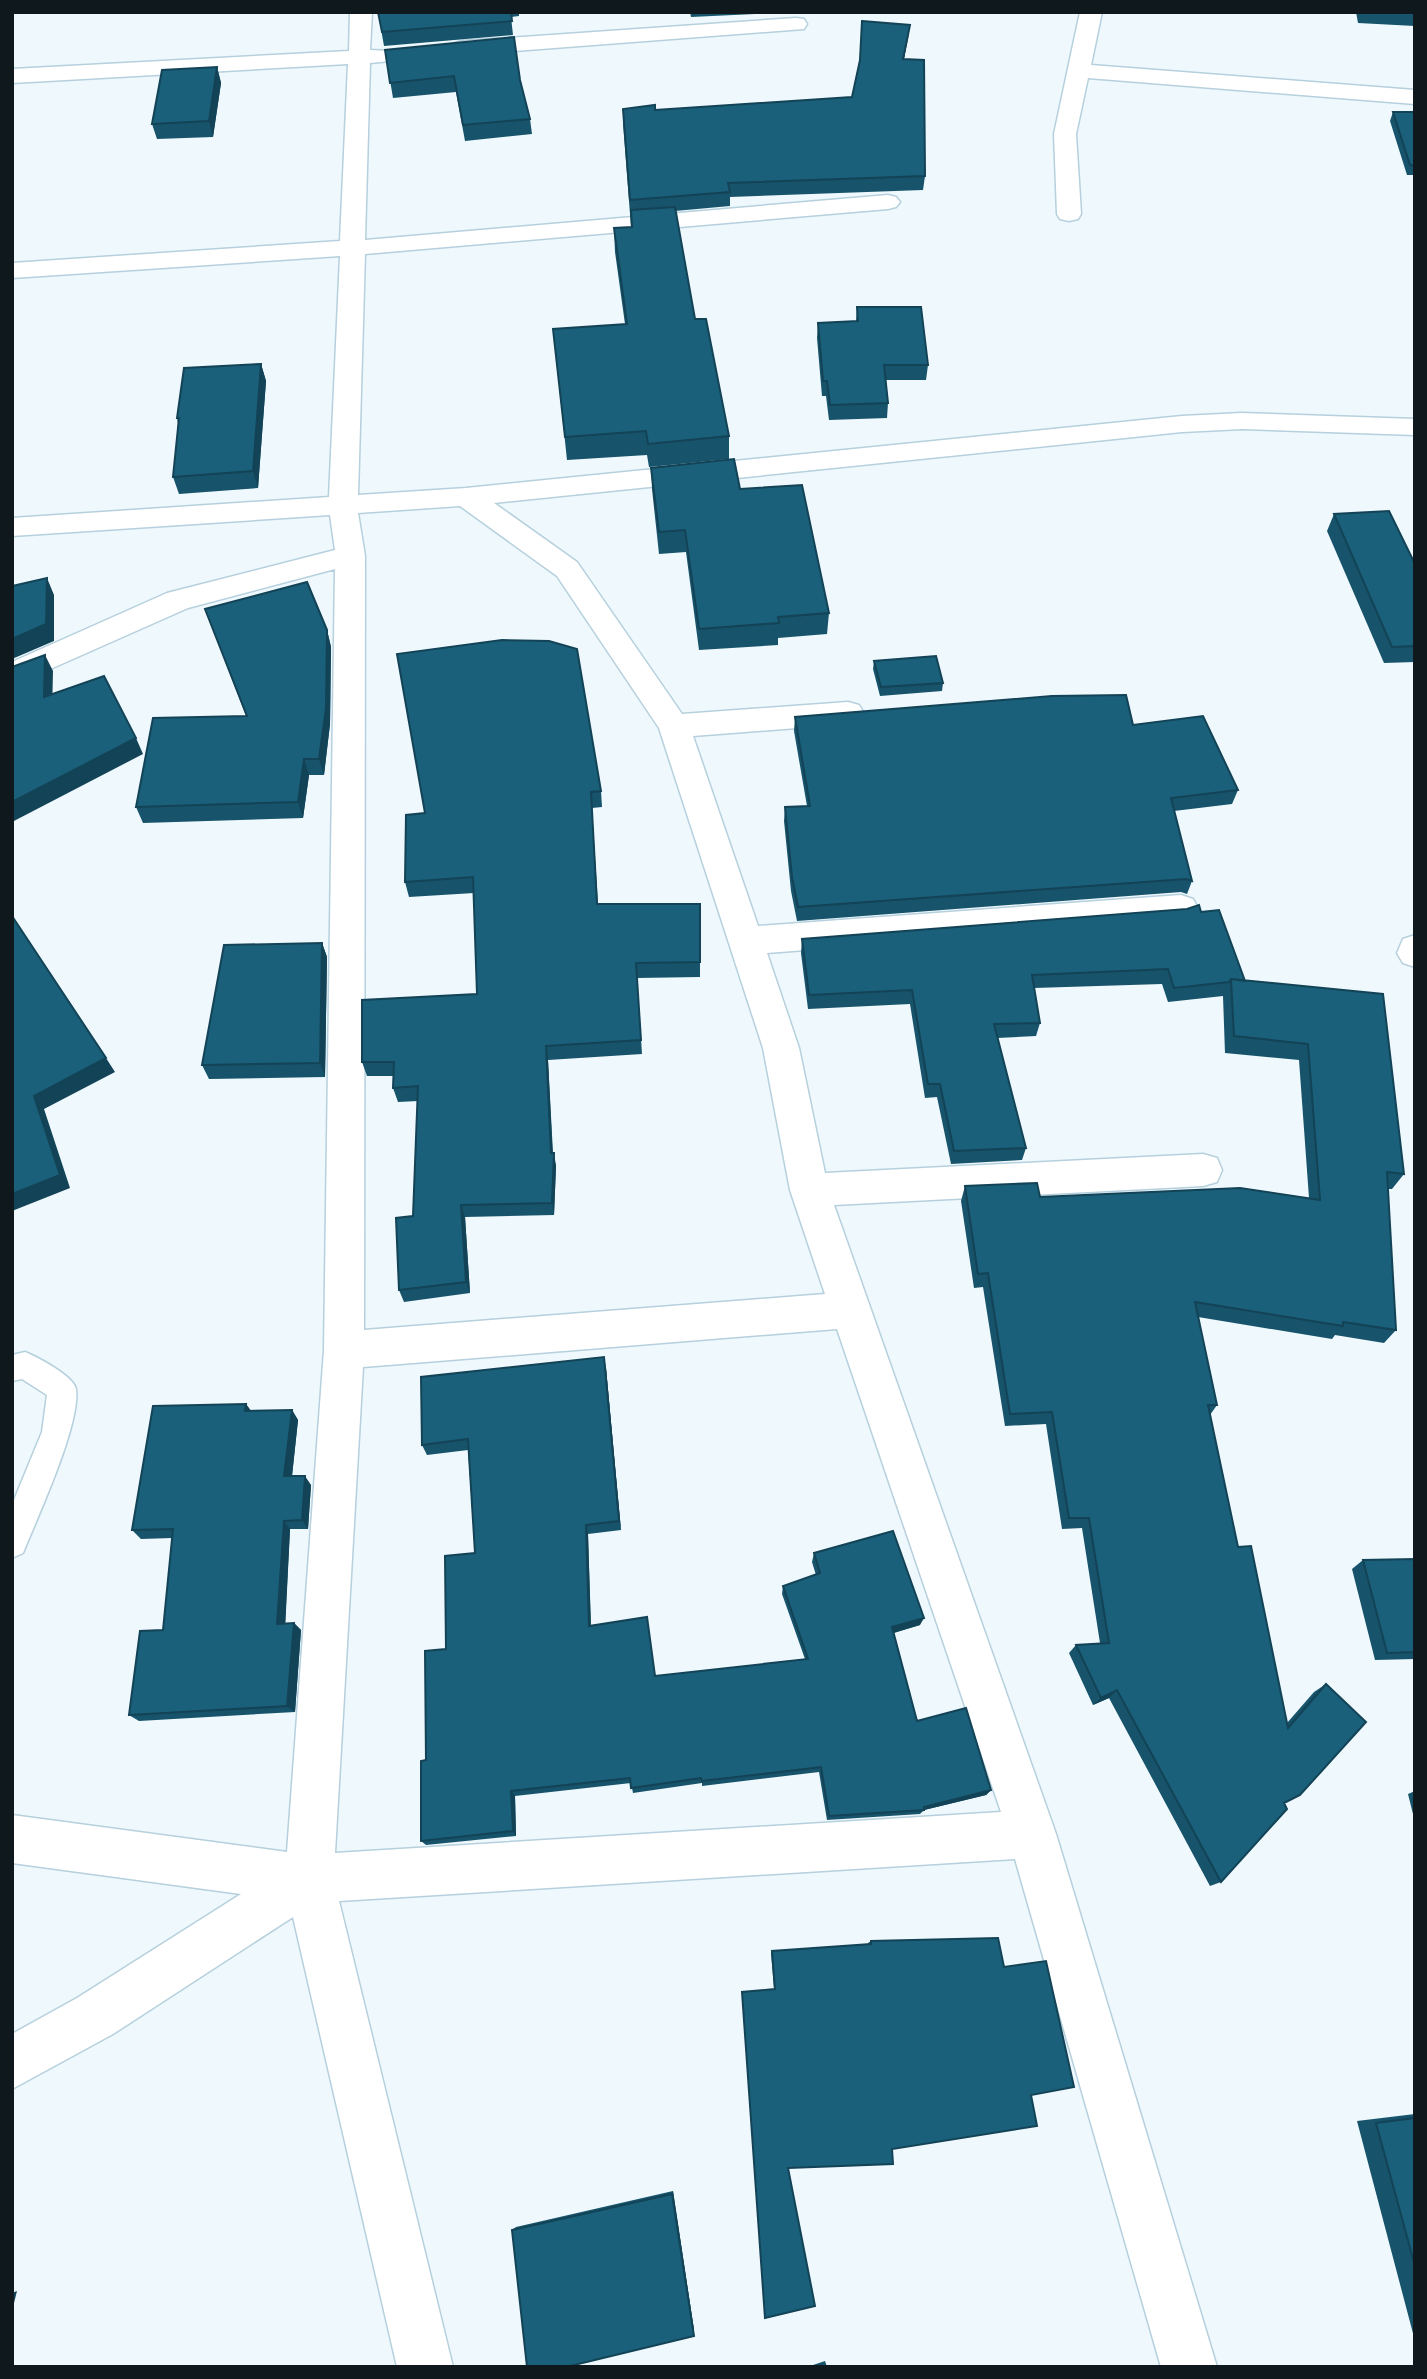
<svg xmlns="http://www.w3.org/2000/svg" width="1427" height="2379" font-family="Helvetica,sans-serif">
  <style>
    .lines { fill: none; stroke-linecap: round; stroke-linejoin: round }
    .lane-casing { stroke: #b6d0dd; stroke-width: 3 }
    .street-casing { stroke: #b6d0dd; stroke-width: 3 }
    .lane { fill: #fff; fill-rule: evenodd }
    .street { fill: #fff; fill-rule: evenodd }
    .wall { fill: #17536a }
    .shaded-wall { fill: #134356 }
    .building { fill: #1b607b; stroke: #134356; stroke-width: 2 }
  </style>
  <rect width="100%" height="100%" fill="#eef8fd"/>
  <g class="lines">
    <defs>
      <path id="lane" d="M25,1352C37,1357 74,1376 76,1389C81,1424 37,1518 23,1553L12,1558V1505L42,1432L47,1395L22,1379L12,1381V1355Z"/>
      <path id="street" d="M350,12H372L370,50L391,51L394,56L391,61L370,63L365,240L888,195L896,197L900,202L896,207L888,209L365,254L358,495L466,488L1182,416L1242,413L1415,419V435L1242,429L1182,432L494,503L577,562L682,714L848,702L859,705L864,713L859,721L848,724L693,736L758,926L1181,895L1193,899L1198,908L1193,917L1181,921L767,953L799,1048L825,1173L1203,1154L1217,1158L1222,1170L1217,1182L1203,1186L834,1205L1056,1834L1217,2367H1161L1015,1859L339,1901L453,2367H397L293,1917L113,2034L12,2089V2034L77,1998L241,1894L12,1863V1815L287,1852L324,1350L335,569L188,608L12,686V662L167,593L335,550L330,515L12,536V518L329,497L340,256L12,278V263L340,241L348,64L12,83V69L349,51ZM460,506L557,576L659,728L763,1048L790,1190L825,1294L364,1330L365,556L358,513ZM837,1329L1001,1812L335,1853L363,1367Z
        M1080,12H1102L1091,65L1415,90V104L1088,78L1076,134L1081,214L1078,219L1069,221L1060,219L1057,214L1054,134Z
        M796,18L804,19L807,24L804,29L463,55L455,53L452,48L455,43L463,41Z
        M1415,935V967L1403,963L1397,953L1403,939Z"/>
    </defs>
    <use href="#lane" class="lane-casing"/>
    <use href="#street" class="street-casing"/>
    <use href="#lane" class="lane"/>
    <use href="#street" class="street"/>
  </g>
  <path class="wall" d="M226,12H257L227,14Z
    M378,12H519V16L511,17L513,35L384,46Z
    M690,12H755V14L691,17Z
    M1356,12H1415V26L1358,23Z
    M910,25L904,59L925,176L923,190L730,197V206L675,211L695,319L729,436V459L649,467L647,455L567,460L553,329L625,324L615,252L614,228L631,227L623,123L655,110L852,97Z
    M385,50L520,80L530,119L532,134L465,141L456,92L393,98Z
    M217,67L221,83L213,137L157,139L152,124Z
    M1393,112H1415V175H1407L1390,121Z
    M857,307L928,365L926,380H886L888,403L887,418L829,420L826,396H822L817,338L818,323L856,321Z
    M261,364L266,381L258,488L179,494L173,477L178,424L177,418Z
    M651,468L740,489L829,613L827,634L778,638V645L699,650L686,552L659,554L652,489Z
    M1334,514L1415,564V662L1384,663L1327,531Z
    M205,609L327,630L331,647L330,724L324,775H309L303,818L143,823L136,807L246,716Z
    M397,654L601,791L602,807L592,808L598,904H700V977L637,978L642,1054L548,1060L553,1153L556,1166L554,1215L465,1217L470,1293L404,1302L399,1290L413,1216L418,1101L398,1102L393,1088L394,1076H367L362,1062L477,994L474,893L409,897L405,882L425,813Z
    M874,661L943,683L942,691L880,696L873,669Z
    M795,717L1133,725L1238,790L1232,804L1174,811L1192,881L1187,894L1181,892L797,921L791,891L784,821L785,807L807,806L794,731Z
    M1201,912L1245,981L1383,994L1404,1174L1392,1189H1388L1396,1330L1384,1343L1335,1335L1332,1339L1198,1317L1217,1405L1210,1415L1238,1547L1287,1723L1314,1692L1326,1684L1284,1803L1221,1882L1210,1886L1109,1698L1093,1705L1069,1653L1076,1645L1100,1643L1082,1528L1062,1529L1046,1424L1005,1426L983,1287L974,1288L961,1201L965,1186L1040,1197L1309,1198L1299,1060L1225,1053L1223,996L1168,1002L1162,984L1034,988L1040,1023L1036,1036L997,1038L1026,1148L1022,1160L951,1164L937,1097L925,1098L910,1004L808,1009L801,953L802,939Z
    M322,943L327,957L325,1077L209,1079L202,1065Z
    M606,1368L621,1530L588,1534L591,1626L655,1676L805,1659L782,1594L783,1586L816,1575L812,1562L814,1553L920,1625L894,1633L917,1721L991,1790L986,1795L924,1810L920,1814L827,1820L819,1772L702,1786V1783L633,1793L631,1783L515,1796L516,1836L426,1845L421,1841L426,1760L446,1649L475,1553L468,1450L427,1455L422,1445Z
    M246,1404L251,1411L292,1410L298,1420L292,1476L311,1485L308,1529H290L285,1624L294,1623L301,1630L295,1712L139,1721L129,1715L163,1630L172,1538L141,1539L132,1530Z
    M1415,1559V1659L1375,1660L1352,1569L1363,1560Z
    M1415,1791V1822L1408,1794Z
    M871,1941L1031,2095L892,2149L788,2168L765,2318L742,1993V1992L774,1989L771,1953L772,1951L868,1945V1943Z
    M1415,2114V2341L1357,2121Z
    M673,2191L694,2330L512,2230L516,2227Z
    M825,2361L827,2367H807Z"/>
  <path class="shaded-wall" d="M910,25L908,39L901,73L903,59Z
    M217,67L221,83L213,137L209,121Z
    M261,364L266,381L258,488L253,471Z
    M47,578L54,595V641L12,659V639Z
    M327,630L331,647L330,724L324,775L319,759Z
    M45,655L53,671L52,713L44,697Z
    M136,738L143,754L12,822V802Z
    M304,759L309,775L303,818L298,802Z
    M322,943L327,957L325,1077L320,1063Z
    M546,1046L548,1060L553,1162L554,1153L556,1166L554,1215L552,1203L551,1153Z
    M106,1058L115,1072L44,1109L70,1188L12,1211V1194L34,1096Z
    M461,1205L465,1217L470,1293L466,1282Z
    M604,1357L606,1368L621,1530L619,1521Z
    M246,1404L253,1414L245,1411Z
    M292,1410L298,1420L291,1485L284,1476Z
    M305,1476L311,1485L308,1529L302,1520Z
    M284,1521L290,1529L285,1631L277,1624Z
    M586,1525L588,1534L591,1634L589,1626Z
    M924,1618L920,1625L889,1634L892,1627Z
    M294,1623L301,1630L295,1712L287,1706Z
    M1117,1690L1109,1698L1093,1705L1101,1698Z
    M991,1790L986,1795L924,1810V1807Z
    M511,1791L515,1796L516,1836L513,1831Z
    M673,2191L694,2330V2336L672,2194Z
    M17,2291L12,2311V2293Z"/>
  <path class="building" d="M378,12H511L512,21L382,32Z
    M862,21L910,25L903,59L924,60L925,176L728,183L730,192L630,200L623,109L655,105V110L852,97L860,60Z
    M514,37L520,80L530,119L463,125L454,76L390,83L385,50Z
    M217,67L209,121L152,124L162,70Z
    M1393,112H1415V166L1410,165Z
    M675,207L695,319H706L729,436L648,444L646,431L565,437L553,329L627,324L614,228L632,227L631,210Z
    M857,307H921L928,365H884L888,403L830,405L827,381H823L818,323L858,321Z
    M261,364L253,471L173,477L179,418H177L184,368Z
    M734,459L740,489L802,485L829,613L778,617L779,623L699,629L685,530L659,532L651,468Z
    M1389,511L1415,564V646L1392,647L1334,514Z
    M47,578L46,624L12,639V586Z
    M307,582L327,630L326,708L319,759H304L298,802L136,807L153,718L247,716L205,609Z
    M502,640L549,641L577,649L601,791L591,792L597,904H700V962L636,963L641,1040L546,1046L551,1153H554L552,1203L461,1205L466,1282L399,1290L396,1218L413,1216L418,1086L393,1088L394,1062H362V1000L477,994L473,877L405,882L406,815L425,813L397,654Z
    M45,655L44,697L104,676L136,738L12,802V667Z
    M936,656L943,683L881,687L874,661Z
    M1126,695L1133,725L1203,716L1238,790L1171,798L1192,881L1186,879L798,907L792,877L785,807L810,806L795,717L1052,696Z
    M1199,905L1201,912L1219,910L1245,981L1231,979L1229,982L1174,988L1168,969L1032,975L1040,1023L994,1024L1026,1148L954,1151L940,1084H928L912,990L809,995L802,939L1187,909Z
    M12,916L106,1058L34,1096L60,1175L12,1194Z
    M322,943L320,1063L202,1065L224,945Z
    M1231,979L1383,994L1404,1174L1387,1172L1396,1330L1343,1322V1326L1195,1302L1217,1405H1208L1238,1547L1251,1546L1288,1728L1326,1684L1366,1722L1300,1795L1284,1803L1287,1809L1221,1882L1117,1690L1101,1698L1076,1645L1109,1643L1089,1518H1069L1052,1412L1010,1414L988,1273L978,1274L965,1186L1037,1183L1040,1197L1240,1188L1320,1200L1308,1044L1234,1036Z
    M604,1357L619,1521L586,1525L589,1626L647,1617L655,1676L808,1659L783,1586L820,1573L814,1553L893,1531L924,1618L892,1627L917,1721L966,1708L991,1790L924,1807V1810L829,1816L821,1767L702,1781L701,1778L631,1788L630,1778L511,1791L513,1831L421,1841V1761L426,1760L425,1651L446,1649L445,1556L475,1553L468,1439L422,1445L421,1377Z
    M246,1404L245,1411L292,1410L284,1476H305L302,1520L284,1521L277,1624L294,1623L287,1706L129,1715L140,1631L163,1630L173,1529L132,1530L153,1406Z
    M1415,1559V1652L1387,1653L1363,1560Z
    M998,1938L1004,1967L1046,1961L1074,2087L1031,2095L1037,2126L892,2149L893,2164L788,2168L815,2306L765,2318L742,1992L775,1989L772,1951L871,1944V1941Z
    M1415,2118V2266L1376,2123Z
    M672,2194L694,2336L566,2367H527L512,2230Z"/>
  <rect width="1427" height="2379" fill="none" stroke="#0f191d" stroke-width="28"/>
</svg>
